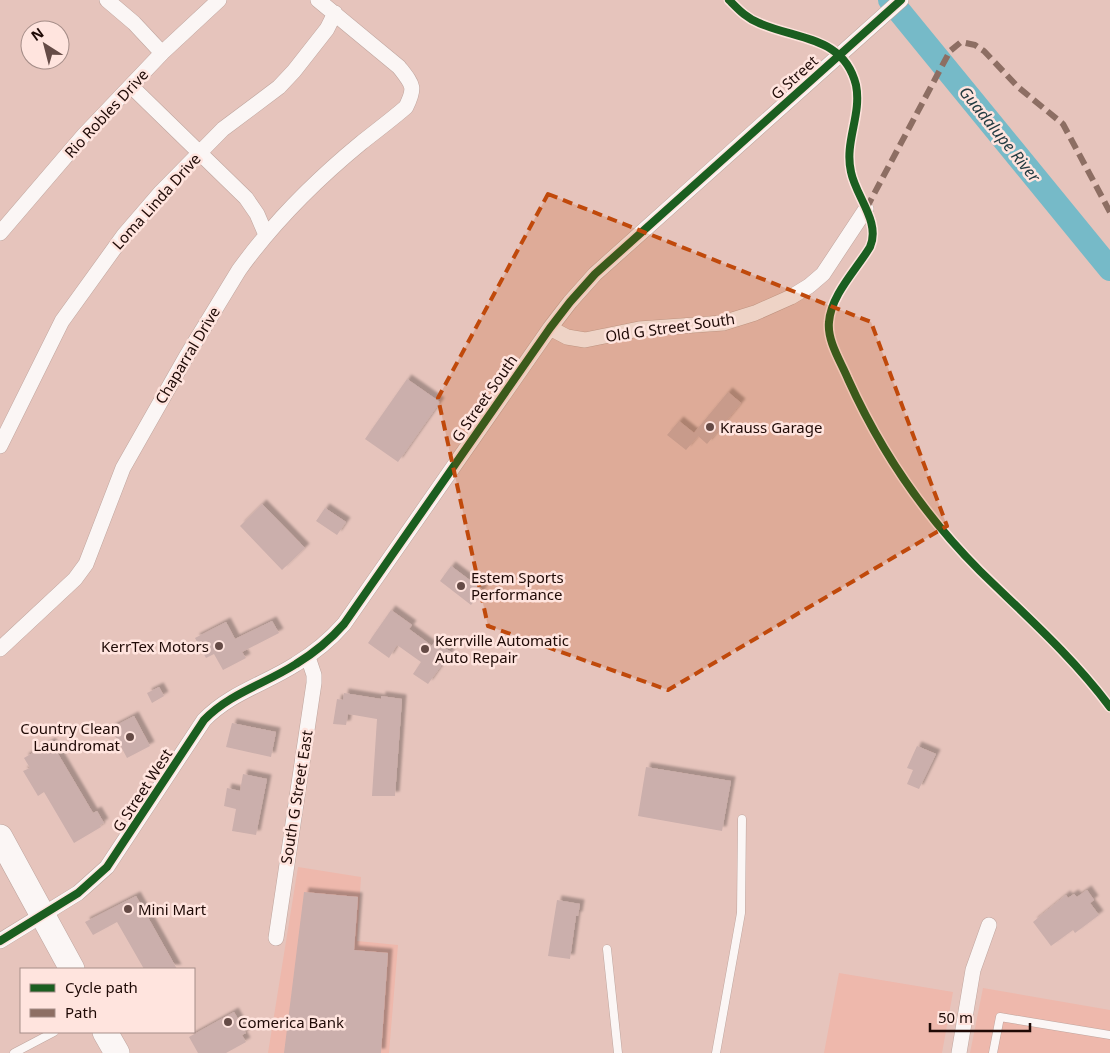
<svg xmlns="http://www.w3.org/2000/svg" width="1110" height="1053" font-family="'Noto Sans',sans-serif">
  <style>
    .built { fill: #eeb8ac }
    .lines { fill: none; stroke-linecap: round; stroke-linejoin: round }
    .river { stroke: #76bac8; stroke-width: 24 }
    .building { fill: #cbafac; filter: url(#shadow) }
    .service-casing { stroke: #bfa59e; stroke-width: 9 }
    .minor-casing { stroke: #bfa59e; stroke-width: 16 }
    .primary-casing { stroke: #bfa59e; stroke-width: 26 }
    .service { stroke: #fbf6f5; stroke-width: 8 }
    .minor { stroke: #fbf6f5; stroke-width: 15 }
    .primary { stroke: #fbf6f5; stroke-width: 25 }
    .quiet { stroke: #8d6e63; stroke-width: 6; stroke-dasharray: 12 6; stroke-linecap: butt }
    .cycleway-casing { stroke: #ffe4de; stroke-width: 11 }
    .cycleway { stroke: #1b5e20; stroke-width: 8 }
    .marked { fill: #c0490b; fill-opacity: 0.2; stroke: #c0490b; stroke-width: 4; stroke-dasharray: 10 6; stroke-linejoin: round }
    .poi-dot { fill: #654b46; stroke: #ffe4de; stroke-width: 2 }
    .labels { text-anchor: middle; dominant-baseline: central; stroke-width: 5; stroke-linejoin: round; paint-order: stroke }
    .street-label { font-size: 15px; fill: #1f0a06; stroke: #ffe4de }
    .poi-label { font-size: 15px; fill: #1f0a06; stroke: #ffe4de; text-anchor: start }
    .water-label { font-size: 16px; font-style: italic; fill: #243c42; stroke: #ffe4de }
  </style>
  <defs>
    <filter id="shadow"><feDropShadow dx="4.5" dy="-4.5" stdDeviation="1" flood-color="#0004"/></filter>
  </defs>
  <rect width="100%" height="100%" fill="#e6c4bc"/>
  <path class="built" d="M298,867L361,877L357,941L398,945L389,1053H268Z
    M839,973L953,992L942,1053H824Z
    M983,988L1110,1010V1053H970Z"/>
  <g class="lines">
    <path class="river" d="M890,0L1110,269"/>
  </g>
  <path class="building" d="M407,379L440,402L398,462L365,439Z
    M728,392L741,403L707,444L698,436L686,450L667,435L679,421L694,433Z
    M262,504L305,548L282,570L240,526Z
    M325,508L346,522L337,535L316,521Z
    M451,566L483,590L471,605L440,581Z
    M391,610L412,625L409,629L432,646L435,641L451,652L428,684L413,674L421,662L397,645L389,658L368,643Z
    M272,621L279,633L242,652L246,658L223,670L214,654L206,658L195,638L226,622L235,639Z
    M159,687L164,696L152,703L147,693Z
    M344,693L381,699V696L402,699L395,796H372L377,719L348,714L346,725L333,724L337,699L343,700Z
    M134,716L150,746L127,758L111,728Z
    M232,723L276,732L271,757L226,747Z
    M51,742L93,813L97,811L104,823L100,825L101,827L74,843L44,792L38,796L23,771L30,768L24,758Z
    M917,746L936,754L919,789L907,784L913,770L907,768Z
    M646,767L731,781L722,831L638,816Z
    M243,774L267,779L256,835L232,831L236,809L224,806L227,788L240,791Z
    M1087,890L1094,900L1090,903L1099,915L1075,933L1073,930L1051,946L1033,922L1066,895L1068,898L1074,894L1077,897Z
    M304,892L358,897L354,950L388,953L381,1053H284Z
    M136,896L177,969H144L117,922L93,935L85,922Z
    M557,900L580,904L578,916H576L570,959L548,956Z
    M234,1012L246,1033L242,1035L246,1042L226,1053H198L189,1037Z"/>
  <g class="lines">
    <defs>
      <path id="service" d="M607,949L618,1053
        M14,1053L54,1032
        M716,1053L741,913L742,819
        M993,1053L1000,1017L1110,1035"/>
      <path id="minor" d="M107,0L134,23L162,53
        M131,86L246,198L257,214L266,235
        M0,233L84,135L162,53L219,0
        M550,328L567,337L585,340L639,329L723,323L755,313L791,297L809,286L823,274L866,209
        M0,446L62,321L124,235L161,192L223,129L279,87L294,71L327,29L335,13
        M0,649L75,579L86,564L123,468L186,357L239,270C273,223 316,180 361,143C376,131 391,120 406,107C416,87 413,85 399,67L318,0
        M276,938L314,683V675L308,657
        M0,941L78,893L107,867L204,720C230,693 265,684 296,664C314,653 330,640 344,624L550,328L570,302L595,274L901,0
        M959,1053L973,970L989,925"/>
      <path id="primary" d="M0,837L72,969
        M105,1032L117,1053"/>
    </defs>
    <use href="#service" class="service-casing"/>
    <use href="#minor" class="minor-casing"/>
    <use href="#primary" class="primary-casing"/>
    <use href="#service" class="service"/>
    <use href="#minor" class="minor"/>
    <use href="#primary" class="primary"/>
    <path class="quiet" d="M866,209L950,51L961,42L975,45L984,51L1018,87L1063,124L1110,212"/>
    <defs>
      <path id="cycleway" d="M729,0C738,9 746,18 759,23C797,40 844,36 856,85C862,115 844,142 851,172C856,197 881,222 870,247C856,270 831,295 829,322C827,341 841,362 848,379C880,450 924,515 980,571C1025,615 1072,656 1110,707
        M0,941L78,893L107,867L204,720C230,693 265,684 296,664C314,653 330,640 344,624L550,328L570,302L595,274L901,0"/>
    </defs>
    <use href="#cycleway" class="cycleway-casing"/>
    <use href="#cycleway" class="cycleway"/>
  </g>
  <path class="marked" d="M548,194L871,322L947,526L668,690L488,626L438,398Z"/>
  <g class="poi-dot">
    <circle cx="710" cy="427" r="5"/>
    <circle cx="461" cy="586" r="5"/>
    <circle cx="219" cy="646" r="5"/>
    <circle cx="425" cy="649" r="5"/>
    <circle cx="130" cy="737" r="5"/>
    <circle cx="128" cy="909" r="5"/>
    <circle cx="228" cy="1022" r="5"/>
  </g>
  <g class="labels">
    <g class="street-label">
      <text transform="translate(794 77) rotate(-42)">G Street</text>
      <text transform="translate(106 113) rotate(-47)">Rio Robles Drive</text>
      <text transform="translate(156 201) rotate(-48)">Loma Linda Drive</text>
      <text transform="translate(670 327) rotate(-8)">Old G Street South</text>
      <text transform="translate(187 355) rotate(-59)">Chaparral Drive</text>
      <text transform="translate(484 398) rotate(-55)">G Street South</text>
      <text transform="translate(142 790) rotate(-57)">G Street West</text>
      <text transform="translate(296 797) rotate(-81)">South G Street East</text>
    </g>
    <g class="poi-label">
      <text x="720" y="427">Krauss Garage</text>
      <text x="471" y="577">Estem Sports<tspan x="471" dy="17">Performance</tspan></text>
      <text x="435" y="640">Kerrville Automatic<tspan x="435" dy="17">Auto Repair</tspan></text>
      <text x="209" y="646" text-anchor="end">KerrTex Motors</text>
      <text x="120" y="728" text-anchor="end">Country Clean<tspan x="120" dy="17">Laundromat</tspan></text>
      <text x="138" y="909">Mini Mart</text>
      <text x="238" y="1022">Comerica Bank</text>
    </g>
    <g class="water-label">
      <text transform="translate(1000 134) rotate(51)">Guadalupe River</text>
    </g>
  </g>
  <rect x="20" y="968" width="175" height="65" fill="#ffe4de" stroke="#a58d88"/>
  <rect x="30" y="984" width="25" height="8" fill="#1b5e20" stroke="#a58d88"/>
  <text x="65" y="993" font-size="15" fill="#1f0a06">Cycle path</text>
  <rect x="30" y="1009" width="25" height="8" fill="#8d6e63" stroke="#a58d88"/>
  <text x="65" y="1018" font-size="15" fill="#1f0a06">Path</text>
  <g transform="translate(45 45) rotate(324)"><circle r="24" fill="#ffe4de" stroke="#a58d88"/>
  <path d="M0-4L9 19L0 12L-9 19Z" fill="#654b46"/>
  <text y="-8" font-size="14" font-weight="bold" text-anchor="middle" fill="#1f0a06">N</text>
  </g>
  <path d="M930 1023v8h100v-8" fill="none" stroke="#1f0a06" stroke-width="2.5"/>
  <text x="938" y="1023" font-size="15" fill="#1f0a06" stroke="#ffe4de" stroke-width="4" paint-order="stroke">50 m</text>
</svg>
